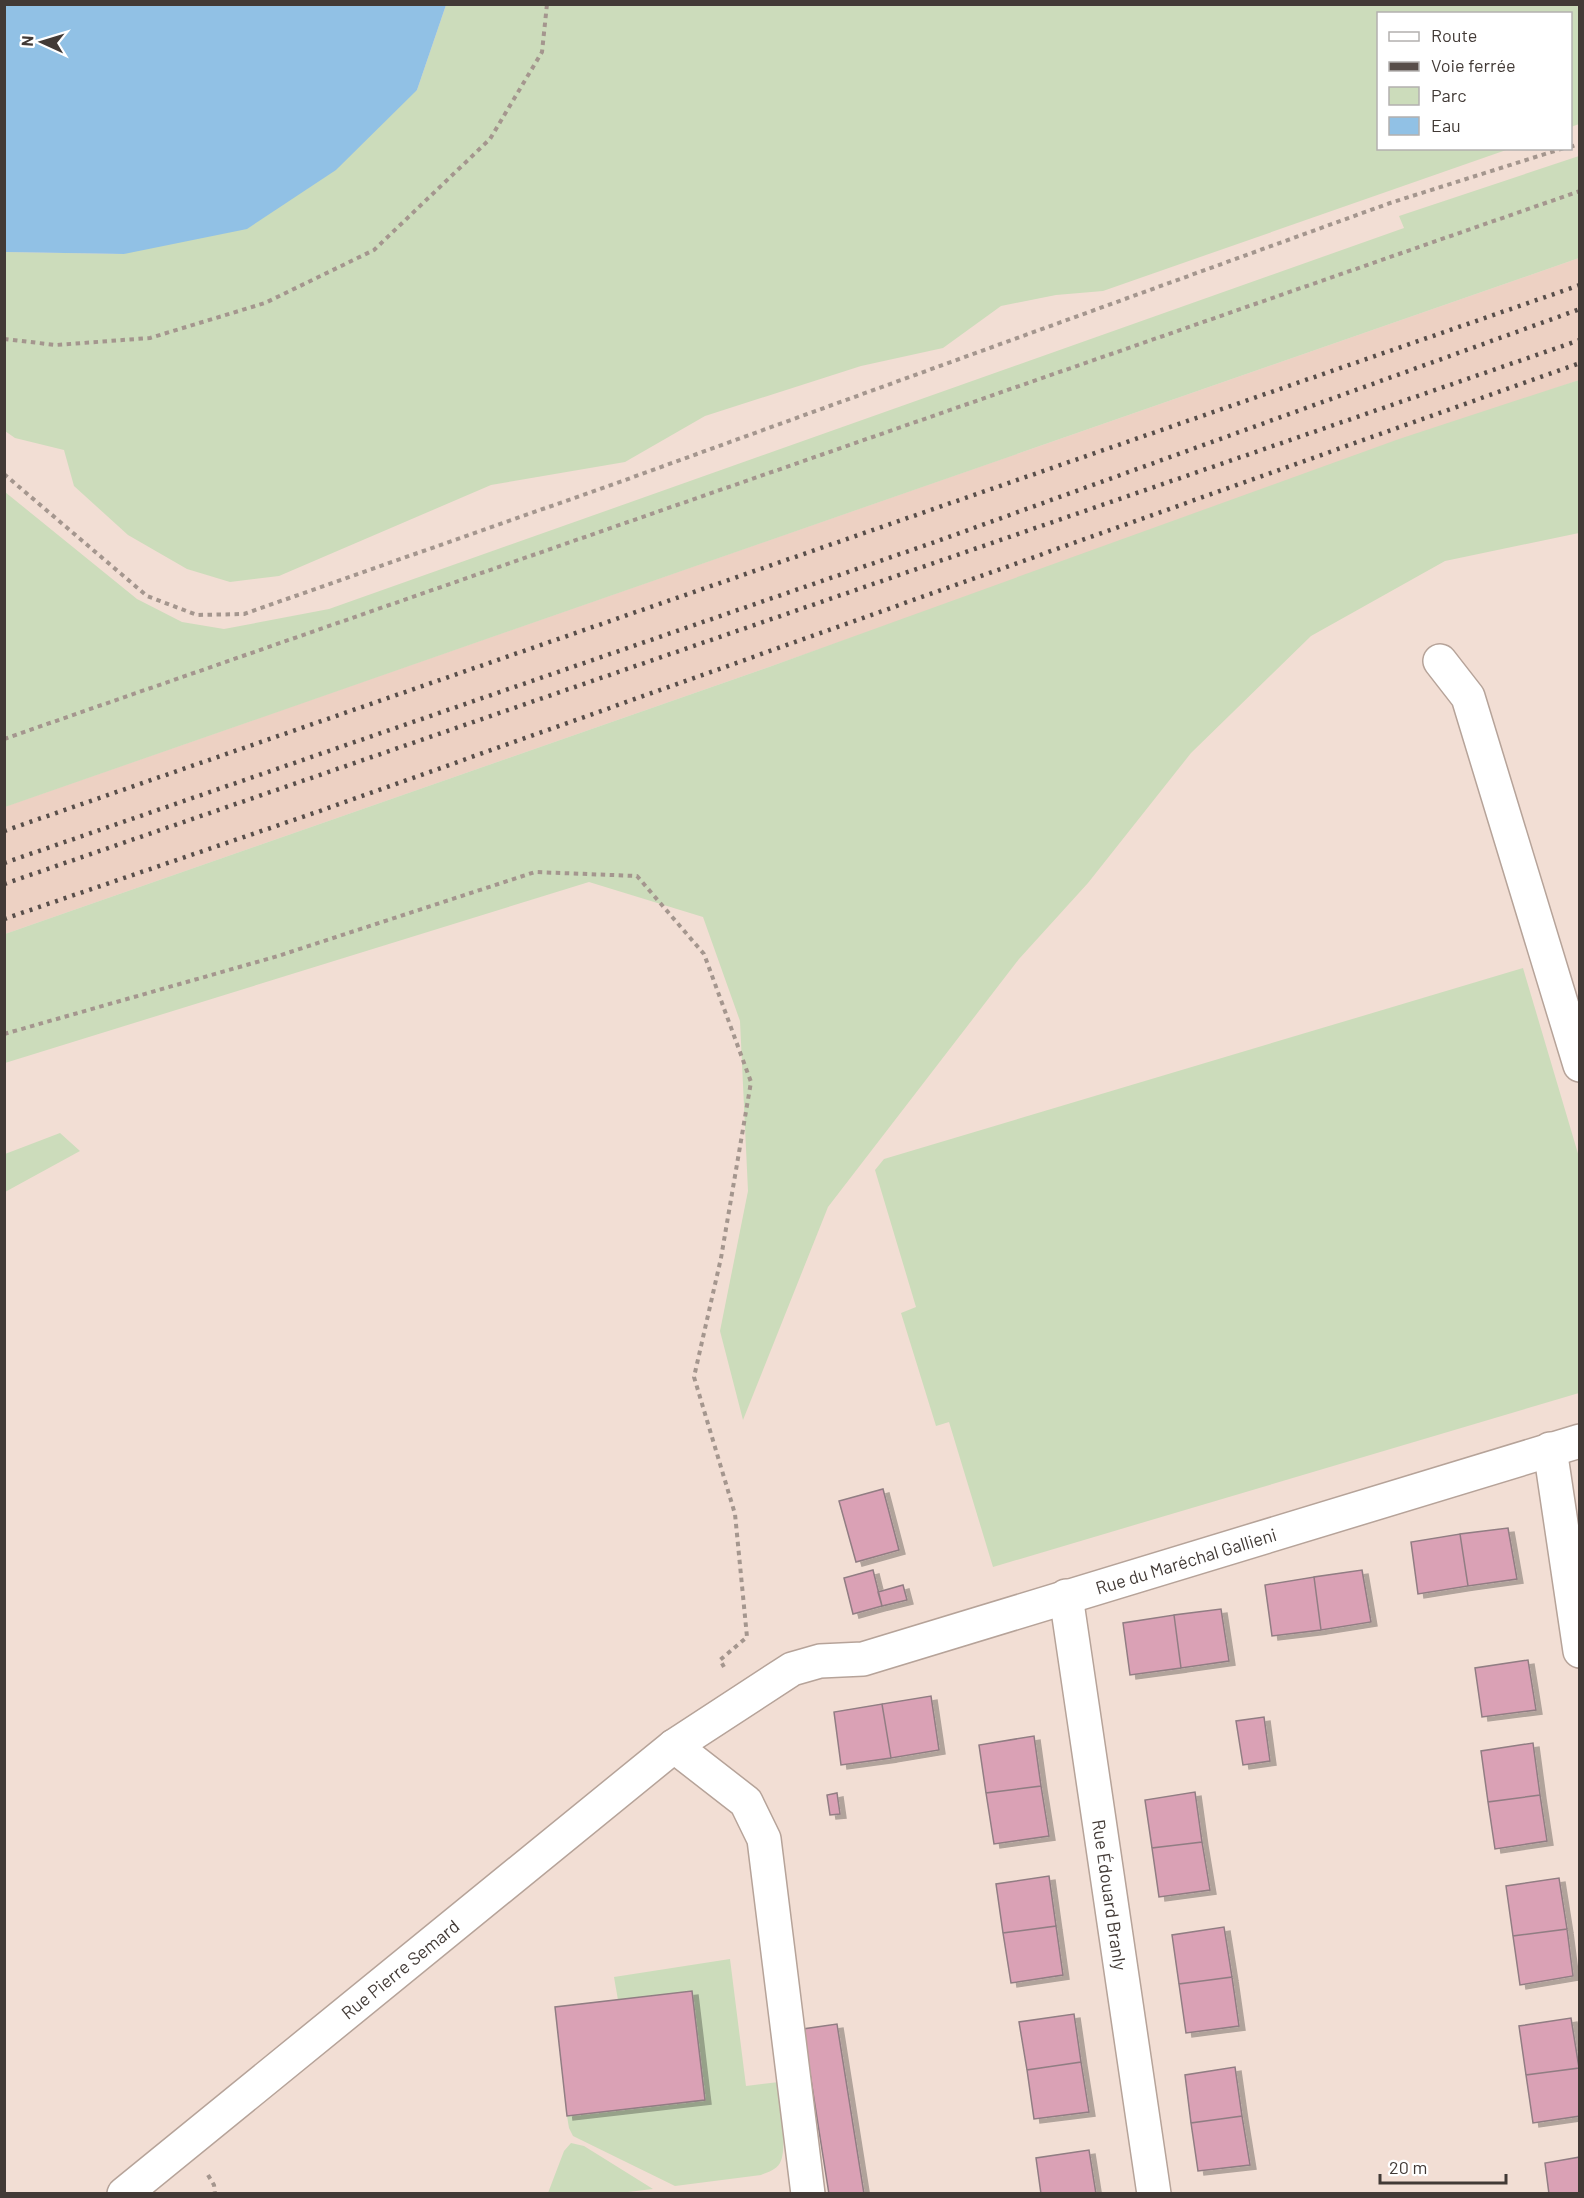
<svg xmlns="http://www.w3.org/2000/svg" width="1584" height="2198" font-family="Barlow,sans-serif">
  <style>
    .built { fill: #edd1c3 }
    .green { fill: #ccdcbb }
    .water { fill: #91c1e5 }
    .building { fill: #daa1b5; stroke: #917d83; stroke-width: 1.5; filter: url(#shadow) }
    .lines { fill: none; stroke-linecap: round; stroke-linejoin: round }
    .minor-casing { stroke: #b6a399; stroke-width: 36 }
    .path { stroke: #a4968e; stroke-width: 4; stroke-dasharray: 4.5 4.5; stroke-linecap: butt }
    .minor { stroke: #fff; stroke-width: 33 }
    .rail { stroke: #584e4a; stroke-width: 4.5; stroke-dasharray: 3 6; stroke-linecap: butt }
    .labels { text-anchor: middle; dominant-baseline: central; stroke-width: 4.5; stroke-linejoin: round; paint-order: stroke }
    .street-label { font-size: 18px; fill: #423a36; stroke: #fff }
  </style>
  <defs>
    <filter id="shadow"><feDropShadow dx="6" dy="4" stdDeviation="0" flood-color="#0004"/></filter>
  </defs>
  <rect width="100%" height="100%" fill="#f2ded4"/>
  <path class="built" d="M1579,258V380L769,667L5,934L4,807Z"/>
  <path class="green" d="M446,5H1579V124L1571,127L1570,14H1378V148L1509,149L1103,291L1056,295L1001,306L943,348L861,366L705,416L625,462L491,485L279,576L230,582L187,569L128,535L74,486L64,450L15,438L5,431V252L124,254L417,90Z
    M1579,156V258L5,807V492L137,599L182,622L224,629L329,609L1404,228L1399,216Z
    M1579,380V533L1445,561L1311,636L1191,753L1088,883L1019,959L828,1207L743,1420L720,1331L748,1191L740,1021L703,917L589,882L5,1063V934L769,667L1399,439Z
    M1523,968L1579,1157V1393L993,1567L949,1422L936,1426L901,1313L916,1307L875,1170L884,1159Z
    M60,1133L80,1151L5,1192V1154Z
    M730,1959L746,2086L779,2082C780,2100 788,2149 780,2163C776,2170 768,2172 761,2175L675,2186L573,2136L569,2128L567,2116L704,2100L618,2000L614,1977Z
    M571,2143L584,2146L653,2189L611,2194L548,2193L564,2151Z"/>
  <path class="water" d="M5,4H446V5L417,90L336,170L247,229L124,254L5,252Z"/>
  <path class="building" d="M883,1489L899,1550L856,1562L839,1501Z
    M1508,1528L1517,1579L1468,1586L1460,1534Z
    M1460,1534L1468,1586L1418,1594L1411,1542Z
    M873,1570L882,1606L853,1614L844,1578Z
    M1362,1570L1371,1622L1321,1630L1314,1577Z
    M1314,1577L1321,1630L1272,1636L1265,1585Z
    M903,1585L907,1600L882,1606L878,1592Z
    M1221,1609L1229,1661L1181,1668L1174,1615Z
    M1174,1615L1181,1668L1130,1675L1123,1623Z
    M1528,1660L1536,1710L1482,1717L1475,1668Z
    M931,1696L939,1750L891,1758L882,1704Z
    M882,1704L891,1758L841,1765L834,1712Z
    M1264,1717L1270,1761L1243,1765L1236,1721Z
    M1034,1736L1041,1786L986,1793L979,1745Z
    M1533,1743L1540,1795L1488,1802L1481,1751Z
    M1041,1786L1049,1836L994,1844L986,1793Z
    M1195,1792L1202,1842L1152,1848L1145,1800Z
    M837,1793L840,1814L830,1815L827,1795Z
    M1540,1795L1547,1841L1495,1849L1488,1802Z
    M1202,1842L1210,1890L1159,1897L1152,1848Z
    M1049,1876L1056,1926L1003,1933L996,1884Z
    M1559,1878L1567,1929L1513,1936L1506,1886Z
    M1056,1926L1063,1975L1011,1983L1003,1933Z
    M1224,1927L1232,1977L1179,1984L1172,1935Z
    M1567,1929L1573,1976L1520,1985L1513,1936Z
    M1232,1977L1239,2026L1186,2033L1179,1984Z
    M692,1991L705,2100L567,2116L555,2007Z
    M1074,2014L1081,2062L1027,2070L1019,2022Z
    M1571,2018L1579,2068L1526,2075L1519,2026Z
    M837,2024L864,2194H829L803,2029Z
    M1081,2062L1089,2112L1034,2119L1027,2070Z
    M1235,2067L1242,2116L1191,2123L1185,2075Z
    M1579,2068L1580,2116L1533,2123L1526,2075Z
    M1242,2116L1250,2165L1198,2171L1191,2123Z
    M1089,2150L1096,2194H1041L1036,2158Z
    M1580,2157V2194H1549L1545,2163Z"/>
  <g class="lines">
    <defs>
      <g id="minor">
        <path d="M1440,661L1468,697L1580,1065"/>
        <path d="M1550,1449L1580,1651"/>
        <path id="s1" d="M1066,1596L1154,2194"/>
        <path d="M674,1746L746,1802L764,1839L808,2194"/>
        <path id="s2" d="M124,2194L674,1746L792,1669L820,1661L863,1659L1580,1441"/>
      </g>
    </defs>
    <use href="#minor" class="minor-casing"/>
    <path class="path" d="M1570,147L1580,144
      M4,339L56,345L150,338L265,303L374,250L490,139L542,52L547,4
      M4,474L147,596L197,615L244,614L614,484L1390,203L1564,148
      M4,739L1580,191
      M4,1034L278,956L535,872L637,876L704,954L751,1082L721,1258L694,1377L735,1514L747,1637L720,1660L724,1667
      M208,2175L214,2185L215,2194"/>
    <use href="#minor" class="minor"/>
    <path class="rail" d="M4,831L1580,285
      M4,863L935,542L1580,309
      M4,884L1580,340
      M4,919L317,812L1580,363"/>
  </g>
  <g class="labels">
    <g class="street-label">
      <text stroke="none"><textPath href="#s2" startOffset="1260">Rue du Maréchal Gallieni</textPath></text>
      <text stroke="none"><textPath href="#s1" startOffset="302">Rue Édouard Branly</textPath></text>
      <text stroke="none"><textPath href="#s2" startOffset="356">Rue Pierre Semard</textPath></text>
    </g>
  </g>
  <rect width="1584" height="2198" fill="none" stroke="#423a36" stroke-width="12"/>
  <rect x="1377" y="12" width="195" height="138" fill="#ffffff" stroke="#b3b0af" stroke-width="1.5"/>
  <rect x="1389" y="32" width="30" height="9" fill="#ffffff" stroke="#b3b0af" stroke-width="1.5"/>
  <text x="1431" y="42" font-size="18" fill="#423a36">Route</text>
  <rect x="1389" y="62" width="30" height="9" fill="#584e4a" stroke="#b3b0af" stroke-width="1.5"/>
  <text x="1431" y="72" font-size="18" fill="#423a36">Voie ferrée</text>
  <rect x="1389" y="87" width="30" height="18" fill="#ccdcbb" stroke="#b3b0af" stroke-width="1.5"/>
  <text x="1431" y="102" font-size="18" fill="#423a36">Parc</text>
  <rect x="1389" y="117" width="30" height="18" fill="#91c1e5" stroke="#b3b0af" stroke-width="1.5"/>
  <text x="1431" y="132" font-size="18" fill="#423a36">Eau</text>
  <g transform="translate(42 42) rotate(274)" stroke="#ffffff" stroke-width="4.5" paint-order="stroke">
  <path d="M0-4.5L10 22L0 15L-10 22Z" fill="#423a36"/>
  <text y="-9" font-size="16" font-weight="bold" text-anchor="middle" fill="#423a36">N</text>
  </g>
  <path d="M1380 2174v9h126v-9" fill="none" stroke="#423a36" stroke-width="3"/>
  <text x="1389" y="2174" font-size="18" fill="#423a36" stroke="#ffffff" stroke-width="4.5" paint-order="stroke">20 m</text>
</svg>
